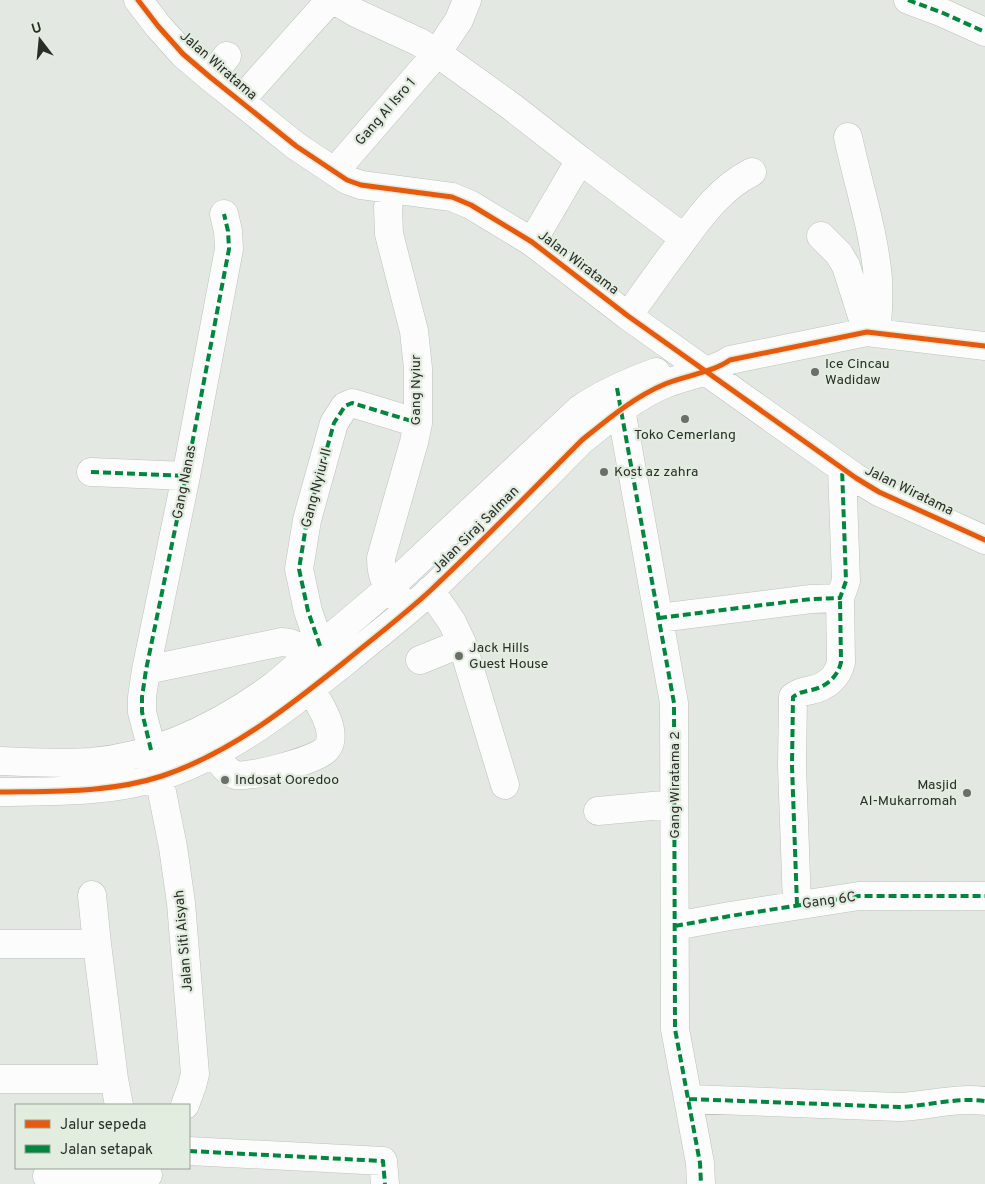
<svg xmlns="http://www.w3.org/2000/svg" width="985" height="1184" font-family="Overpass,sans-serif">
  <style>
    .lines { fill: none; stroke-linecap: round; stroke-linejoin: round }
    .minor-casing { stroke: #bcc1bc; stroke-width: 29 }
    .minor { stroke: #fbfcfb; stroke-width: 28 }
    .quiet { stroke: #00873e; stroke-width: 4; stroke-dasharray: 8 4; stroke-linecap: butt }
    .cycleway-casing { stroke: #e2ecdf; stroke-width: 8 }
    .cycleway { stroke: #e8590c; stroke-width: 5 }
    .poi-dot { fill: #6b6f6a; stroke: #e2ecdf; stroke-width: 2 }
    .labels { text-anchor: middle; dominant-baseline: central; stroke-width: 4.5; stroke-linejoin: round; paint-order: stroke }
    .street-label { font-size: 14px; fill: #2a2e29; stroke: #e2ecdf }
    .poi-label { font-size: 14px; fill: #2a2e29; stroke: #e2ecdf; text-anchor: start }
  </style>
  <rect width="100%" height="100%" fill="#e3e9e2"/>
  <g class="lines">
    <defs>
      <path id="minor" d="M138,0L158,26L183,54L210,77L296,146L347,180L361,185L452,197L471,205L532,242L628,316L856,478L879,492L985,540
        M334,0L356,13L419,42L437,53L512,107L580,160L532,242
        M908,0L943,13L985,32
        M210,77L227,56
        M240,101L330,0
        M848,137C858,184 874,231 878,279C879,297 878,315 876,333
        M580,160L684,238
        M335,171L437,53L459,20L467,0
        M392,189L388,207L389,234L414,331L418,368V423L414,442L381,558C381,578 386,585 400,599
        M821,236L839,254L846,266L867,332
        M628,316C644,294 659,272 675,251C698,220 717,190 752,172
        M618,393L674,703L675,1029L700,1163L701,1184
        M91,472L186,476
        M430,590L452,622L462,643L505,785
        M659,618L811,599L840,598L846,581L842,468
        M320,646L308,611L299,569L307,520L334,423L345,406L352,403L418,423
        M420,660L462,643
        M146,670L282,642C294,642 299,648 307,657
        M214,754C220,761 226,772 236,775C250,778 312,761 324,751C327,749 329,746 330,742C334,725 319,704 311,689
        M0,761C30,762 61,764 91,762C158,756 222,724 275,685L389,588L580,409C603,393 629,382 656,372
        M0,792C54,791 110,793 162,776C231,753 291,705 347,660C375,637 405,614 431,590C483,541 532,490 582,440C608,419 634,397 665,384C687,375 711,373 730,360L867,332L985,346
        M598,811L674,804
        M92,895L97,944
        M797,905L792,766L793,697C799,692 804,692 811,690C826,687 838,677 841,662L840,598
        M675,926L730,916L859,896H985
        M0,944H97L114,1079L119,1105
        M0,1079H114
        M689,1099L899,1107C927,1106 957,1097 985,1101
        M185,1105L192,1086L195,1074L181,903L173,847L159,777L142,712V697L146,670L186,476L229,249L228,231L224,214
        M189,1151L383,1161L385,1184
        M47,1176L75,1170L148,1175"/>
    </defs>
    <use href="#minor" class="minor-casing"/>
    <use href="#minor" class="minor"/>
    <path class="quiet" d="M908,0L943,13L985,32
      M617,388L674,703L675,1029L700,1163L701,1184
      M91,472L186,476
      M659,618L811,599L840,598L846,581L842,468
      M320,646L308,611L299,569L307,520L334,423L345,406L352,403L418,423
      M151,750L142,712V697L146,670L186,476L229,249L228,231L224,214
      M797,905L792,766L793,697C799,692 804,692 811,690C826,687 838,677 841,662L840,598
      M675,926L730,916L859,896H985
      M689,1099L899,1107C927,1106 957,1097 985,1101
      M189,1151L383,1161L385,1184"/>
    <defs>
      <path id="cycleway" d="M138,0L158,26L183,54L210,77L296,146L347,180L361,185L452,197L471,205L532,242L628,316L856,478L879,492L985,540
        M0,792C54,791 110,793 162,776C231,753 291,705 347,660C375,637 405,614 431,590C483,541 532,490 582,440C608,419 634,397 665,384C687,375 711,373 730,360L867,332L985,346"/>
    </defs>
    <use href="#cycleway" class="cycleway-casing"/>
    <use href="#cycleway" class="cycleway"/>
  </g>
  <g class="poi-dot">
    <circle cx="815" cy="372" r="5"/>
    <circle cx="685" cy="419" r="5"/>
    <circle cx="604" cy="472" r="5"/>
    <circle cx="459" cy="656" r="5"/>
    <circle cx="225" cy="780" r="5"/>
    <circle cx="967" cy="793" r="5"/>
  </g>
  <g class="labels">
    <g class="street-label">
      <text transform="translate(218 66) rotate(41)">Jalan Wiratama</text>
      <text transform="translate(386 112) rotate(-49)">Gang Al Isro 1</text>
      <text transform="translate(578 263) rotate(37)">Jalan Wiratama</text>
      <text transform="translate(416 390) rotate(-90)">Gang Nyiur</text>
      <text transform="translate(185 482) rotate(-79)">Gang Nanas</text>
      <text transform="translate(317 488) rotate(-75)">Gang Nyiur II</text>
      <text transform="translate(909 491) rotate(26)">Jalan Wiratama</text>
      <text transform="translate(476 530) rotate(-45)">Jalan Siraj Salman</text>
      <text transform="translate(675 785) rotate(-90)">Gang Wiratama 2</text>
      <text transform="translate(829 901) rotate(-8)">Gang 6C</text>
      <text transform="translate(184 941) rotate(-95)">Jalan Siti Aisyah</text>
    </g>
    <g class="poi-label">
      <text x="825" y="364">Ice Cincau<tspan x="825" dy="16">Wadidaw</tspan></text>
      <text x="685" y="435" text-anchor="middle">Toko Cemerlang</text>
      <text x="614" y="472">Kost az zahra</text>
      <text x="469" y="648">Jack Hills<tspan x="469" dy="16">Guest House</tspan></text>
      <text x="235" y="780">Indosat Ooredoo</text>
      <text x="957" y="785" text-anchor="end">Masjid<tspan x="957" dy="16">Al-Mukarromah</tspan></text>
    </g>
  </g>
  <rect x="15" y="1104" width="175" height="65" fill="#e2ecdf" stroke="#98a096"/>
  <rect x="25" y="1120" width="25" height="8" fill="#e8590c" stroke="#98a096"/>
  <text x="60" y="1129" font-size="15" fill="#2a2e29">Jalur sepeda</text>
  <rect x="25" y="1145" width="25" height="8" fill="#00873e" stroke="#98a096"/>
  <text x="60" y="1154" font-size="15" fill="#2a2e29">Jalan setapak</text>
  <g transform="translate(40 40) rotate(344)" stroke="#e2ecdf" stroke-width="4" paint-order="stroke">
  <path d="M0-4L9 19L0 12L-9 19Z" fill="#2a2e29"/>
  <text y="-8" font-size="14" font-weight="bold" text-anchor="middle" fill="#2a2e29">U</text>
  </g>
</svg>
